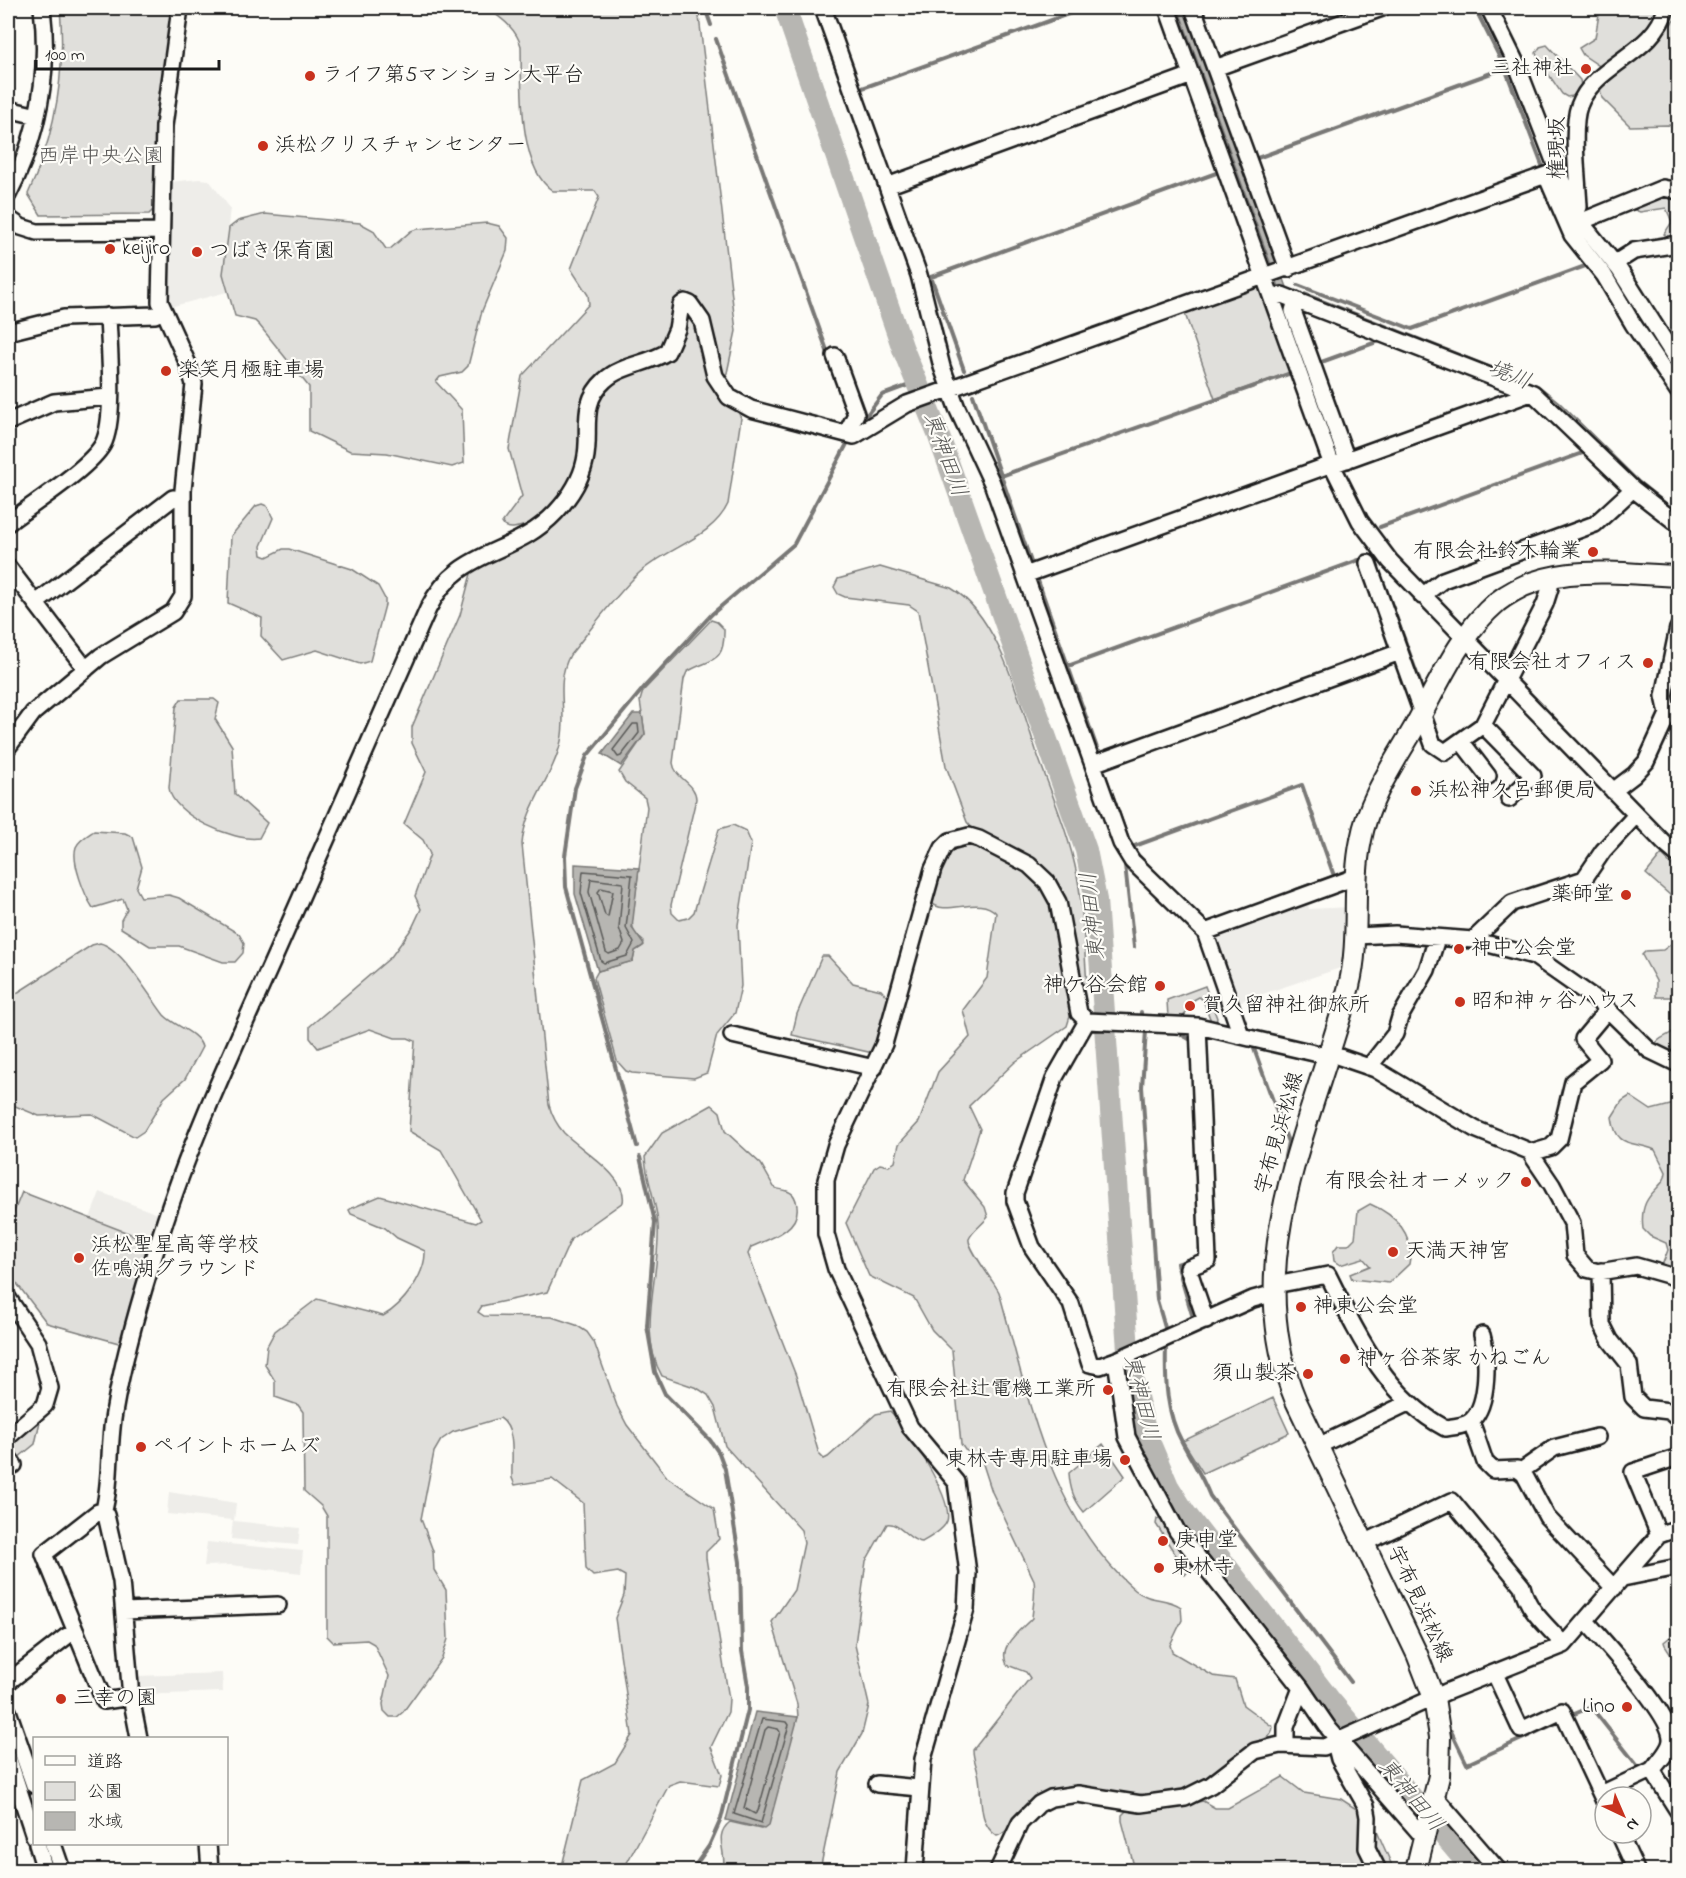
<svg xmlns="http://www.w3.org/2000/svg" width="1686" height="1878" font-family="'Indie Flower','Klee One',sans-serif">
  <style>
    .built { fill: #eeede9 }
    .green { fill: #e0dfdb; stroke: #7e7e7c; stroke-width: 1.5 }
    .water { fill: #b7b6b2; stroke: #797876; stroke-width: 1.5 }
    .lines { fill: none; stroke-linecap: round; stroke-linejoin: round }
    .shore { stroke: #5a5a58; stroke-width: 1.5 }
    .stream { stroke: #797876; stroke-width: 4 }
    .river { stroke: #b7b6b2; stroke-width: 22 }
    .minor-casing { stroke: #1c1c1c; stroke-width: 20 }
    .major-casing { stroke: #1c1c1c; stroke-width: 24 }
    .minor { stroke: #fdfcf7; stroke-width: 15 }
    .major { stroke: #fdfcf7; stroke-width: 20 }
    .poi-dot { fill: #c8321e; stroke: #fdfcf7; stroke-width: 2 }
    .labels { text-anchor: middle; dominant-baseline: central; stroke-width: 4.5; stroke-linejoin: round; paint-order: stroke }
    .poi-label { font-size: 21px; fill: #1c1c1c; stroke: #fdfcf7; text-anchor: start }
    .street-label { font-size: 21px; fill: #1c1c1c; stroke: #fdfcf7 }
    .park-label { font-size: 21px; fill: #575655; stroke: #fdfcf7 }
    .water-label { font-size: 22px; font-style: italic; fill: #5a5a58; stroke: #fdfcf7 }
  </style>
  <rect width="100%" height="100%" fill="#fdfcf7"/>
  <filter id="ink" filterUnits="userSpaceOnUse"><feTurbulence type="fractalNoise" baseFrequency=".0167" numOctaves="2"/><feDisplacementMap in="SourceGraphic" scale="12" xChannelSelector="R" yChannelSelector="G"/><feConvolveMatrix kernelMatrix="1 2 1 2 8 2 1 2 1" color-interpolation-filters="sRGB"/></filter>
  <g filter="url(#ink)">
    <path class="built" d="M199,179L209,180L230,208L223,274L227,292L170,307L167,301L169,182Z
      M1308,901L1309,909L1350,907L1346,966L1239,1002L1215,935Z
      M100,1192L163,1216L154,1243L90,1218Z
      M169,1492L236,1503L234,1521L300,1528L298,1545L231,1539L233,1520L167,1514Z
      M207,1542L303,1551L301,1573L231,1565L204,1566Z
      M222,1673L223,1692L137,1695L136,1676Z"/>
    <path class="green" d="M60,8H173L155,208L149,214L41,215L28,194C56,134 66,73 60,8Z
      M487,8H698L736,331L727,373L722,377L693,300L664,349L603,375C592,419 578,512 526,525C518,527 511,530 504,526L502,523L522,496L509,449L522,376L589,304L588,295L571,269L599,197L595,191H553C517,167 522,84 521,46C516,28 502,19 487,8Z
      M1600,8H1659L1648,31L1601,67L1583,55L1579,48L1595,38Z
      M1678,16V131L1669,125L1630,126L1602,98L1600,89L1657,40Z
      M1547,45L1580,80L1581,86L1573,96L1567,97L1562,94L1538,59L1536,53L1540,47Z
      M1655,194L1678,197V241L1671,240L1664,234L1672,222L1666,208L1640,212L1632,209L1633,204Z
      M265,214L360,223L373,230L386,249H390L411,231L417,229L487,223L499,226L508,238L507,251L482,311L468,366L462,372L440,377L436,382L462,410L464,463L452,467L387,453L350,451L309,431V387L260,326L255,321L235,316L223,274L229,228L238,221Z
      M1255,286L1261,289L1291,372L1215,399L1184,311Z
      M688,308L741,418L728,504C712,539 665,548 638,574C613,598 592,628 570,655C554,684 568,711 561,741C553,778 525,805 522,844L549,1105C552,1116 556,1124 564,1133C581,1150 628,1177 623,1202L571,1239L547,1292L482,1306L478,1312L484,1316L552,1317L576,1325L587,1332L594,1342L617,1406L627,1425L667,1477L714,1509L719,1539L706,1552V1558L729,1699L728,1712L711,1747L722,1775L719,1786L680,1781L669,1785L623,1870H561L583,1780L615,1763L632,1735L615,1618L624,1595L625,1576L618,1572L593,1576L586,1569L583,1503L552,1479L515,1485L512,1478C511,1459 517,1429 500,1418L453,1432L441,1440L434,1452L421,1519L433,1551L434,1570L446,1590L448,1639L442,1658L403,1712L397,1717H390L384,1711L383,1704L389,1676L374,1644L367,1640L333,1642L327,1636V1516L321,1506L304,1491L303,1412L298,1405L275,1397V1381L265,1365L267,1346L275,1331L317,1299L383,1316C403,1305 426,1274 425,1251L397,1238L385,1228L351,1214L349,1210L352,1208L380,1196L476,1223L481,1220L441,1150L409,1131L415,1041L408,1038H395L370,1029L318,1048L310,1038V1026L391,957L412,928L421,909L415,896L430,854L423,840L404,824L426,772L412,743V727L460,615L472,570L573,498L591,410L609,382L662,361Z
      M262,504L267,506L273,518L261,546L262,555L267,557L283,549H289L352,569L378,586L385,599V605L370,661L360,664L317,650L283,660L261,636L262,618L228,603L231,536L256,506Z
      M880,567L951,588C1000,616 1021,708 1039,759C1053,797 1069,835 1077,875C1084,911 1084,948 1087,984L1084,988H1081L1052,878L1033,860L972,828L967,822L946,766L918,611L909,605L845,597L838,594L834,587L838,579Z
      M711,620L717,622L724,629C725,666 709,658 687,672L684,679L673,763C675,779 696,783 696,799L671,905L672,913L679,920L688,918L694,912L719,829L733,825L746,831L751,843L738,925L741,986L735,1013L717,1035L707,1073L694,1078L632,1073L626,1071L617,1061L594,978L598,971L633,961L635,951L643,946L644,942L634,933L632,922L647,807L645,798L625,782L619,772L645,734L640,701L643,691Z
      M181,699H214L219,703L215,719L232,746L235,794L267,823L259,838C234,842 172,815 169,788L176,707Z
      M94,831L125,833L133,837L142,867L136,888L141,897L169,895L179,898L239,934L244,943L243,953L235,962H223L179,946H150L121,928V920L127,909L123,899L93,908C85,896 71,862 76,847C79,840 88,835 94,831Z
      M968,843L1026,870L1042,885L1052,904L1072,1010L1067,1026L1015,1062L969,1106L980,1129L963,1180L985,1207L988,1217C983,1224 972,1231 969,1239C967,1247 994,1282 999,1292C1029,1397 1048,1515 1135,1590C1149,1602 1167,1597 1181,1607L1182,1620L1170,1645L1172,1652L1213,1676L1235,1679L1243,1705L1273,1727C1272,1739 1255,1744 1246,1750C1199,1785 1179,1803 1117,1794C1095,1790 1074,1785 1053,1791C1025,1799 1011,1833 997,1836C978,1825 982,1796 979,1778C978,1769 973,1760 973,1750L1030,1678L1026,1672L1007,1665C997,1646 1020,1631 1032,1618C1033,1605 1036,1594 1034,1580L992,1492L981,1458L965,1450L961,1444L952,1350L932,1330L914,1298L869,1276L846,1223L874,1168L880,1164L889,1166L895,1162L899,1144L919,1122L938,1072L970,1037L963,1010L987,978L996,913C980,894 944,918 931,902L944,859L954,846Z
      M1662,854L1678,873V902L1646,874Z
      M1678,939V1001L1671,997H1656V981L1642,955L1646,951L1663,950Z
      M100,943C122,948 149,996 164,1015C174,1026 198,1032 202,1047L185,1079L164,1098L144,1131L135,1137L92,1114L39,1116L8,1103V1046L13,1036L8,1014L9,998L92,945Z
      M822,956H828L853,983L881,990L889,999L873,1053L792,1035L797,1014Z
      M1205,986L1217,1018L1216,1022L1211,1021L1203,1000L1199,997C1182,1004 1193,1023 1168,1018L1167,1000Z
      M1678,1026V1060L1654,1046C1659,1035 1672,1037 1678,1026Z
      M1630,1096L1651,1110L1678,1103V1270L1666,1267L1663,1263L1668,1250L1666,1243L1650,1236L1643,1229C1638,1190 1665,1191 1666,1172L1655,1150C1633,1140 1616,1150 1612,1117L1622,1101Z
      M712,1105L720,1112L725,1131L761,1164L774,1187C780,1191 786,1189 791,1193C796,1196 796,1201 797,1206C800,1230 769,1239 751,1247L748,1254L796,1376L819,1454L824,1459L828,1457L876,1414L890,1411C906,1427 954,1499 947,1521C944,1530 929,1538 922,1542C908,1541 900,1522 887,1524L866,1561L855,1645L869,1705L862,1734L840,1772L820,1870H723C728,1853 712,1836 730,1822L761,1829L798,1717L797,1704L772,1622L794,1590L804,1543L801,1530L725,1446L715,1407L708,1395L697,1388L662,1376C636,1331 661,1274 658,1225C657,1202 646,1180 645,1157L662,1133Z
      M22,1192L154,1243L126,1345L47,1323L8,1272V1209L11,1219Z
      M1370,1204C1396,1215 1415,1235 1409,1264L1389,1283L1352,1279L1350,1274L1370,1266L1363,1258L1340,1265L1334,1261L1333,1252L1338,1245H1348L1355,1238L1358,1211Z
      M1273,1398L1289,1433L1203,1473L1183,1441Z
      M41,1417L35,1444L18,1458L9,1444Z
      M1103,1444L1125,1476L1084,1512C1074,1500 1070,1489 1069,1473Z
      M1157,1519L1162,1520L1192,1559L1193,1565L1185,1575L1178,1571L1179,1560L1156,1524Z
      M1670,1637L1678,1640V1665L1665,1645L1664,1642Z
      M1283,1777L1304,1793L1341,1799L1367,1816L1376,1829L1394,1870H1135L1122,1821V1815L1127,1810H1156L1203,1801L1215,1808H1228Z"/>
    <path class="water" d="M1178,8H1186L1288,290L1279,287Z
      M1305,293L1538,385L1559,402L1639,481L1678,512V517L1637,484L1557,404L1536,388L1303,296Z
      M633,714H642L645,734L621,766L602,754Z
      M575,864L639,868L632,928L644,945L635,951L633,961L598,971L575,894Z
      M755,1712L798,1717L769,1825L764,1829L726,1820Z"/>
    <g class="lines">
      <path class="shore" d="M633,724H638L639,733L621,756L618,757L613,750Z
        M583,871L632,875L626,928L634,943L627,956L604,963L601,961L581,893Z
        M591,879L623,883L619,928L624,943L620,950L609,954L606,952L589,892Z
        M601,888L613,891L608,917L605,915L598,892Z
        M762,1719L787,1722L789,1725L761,1823L734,1814Z
        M768,1727L778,1729L780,1732L758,1811L755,1814L744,1808L765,1730Z"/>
      <path class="stream" d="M705,8L711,25
        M1475,8L1505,68L1542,165
        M716,39L830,359
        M857,90L1085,8
        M1252,160L1505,68
        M1298,285L1412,329L1588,265
        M1316,364L1382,340
        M964,370L931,277L1219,172
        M973,395L1032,565
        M860,424L882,395L917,382
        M1001,476L1291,373
        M1380,527L1588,451
        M1037,578L1099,754
        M1386,589L1420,682
        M1068,666L1359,560
        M1103,769L1130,845
        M1132,847L1302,785L1334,876L1296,890
        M1134,851L1164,882
        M1125,865L1134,947
        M1141,1012V1016L1181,1019
        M1146,1031L1142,1087L1157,1300L1166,1331L1170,1329
        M1182,1032V1035L1191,1040L1192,1056
        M1253,1046L1288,1142L1269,1233
        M637,1146L566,887L565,856L575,788L587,756L646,685L712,614L794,544L848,442
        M640,1157L655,1222L647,1326L655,1372L665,1394L710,1440L719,1453L725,1469L740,1562L742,1651L748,1686V1710L721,1819L709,1846L692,1870
        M1189,1260L1177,1264L1193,1318
        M1166,1347C1165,1379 1166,1413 1182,1442C1192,1461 1202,1476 1210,1496L1351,1682
        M1572,1715L1591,1707L1640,1769
        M1451,1731L1467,1764L1559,1722
        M1657,1791L1678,1823
        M1448,1852L1453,1847
        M1430,1870L1432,1865"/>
      <path class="river" d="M785,8L903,349L938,434L1086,850L1096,900L1129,1364L1146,1434L1168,1486L1185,1513L1329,1699L1473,1870"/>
      <defs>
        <path id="minor" d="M823,8L919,275L942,367L957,408L992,483L1121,843L1132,861L1205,932L1241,1035
          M1167,8L1332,465L1360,521L1390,561L1665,844L1678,855
          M1193,8L1288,269
          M1489,8L1516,63L1575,215L1619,269L1678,362
          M1215,68L1382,8
          M8,109L37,116
          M1546,175L1572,235L1604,275L1633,324L1678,391
          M887,186L1192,75
          M8,195C38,137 50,73 42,8
          M1575,215L1579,207C1578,182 1571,127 1579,106C1594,64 1655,54 1666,8
          M8,218L21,227L37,232L161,231
          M1580,222L1663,188L1678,191
          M1615,263L1634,251L1678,244
          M1272,298L1282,295L1533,393L1633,489L1678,524
          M1296,300L1293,311L1347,460
          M8,332L64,318L155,315L164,311
          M835,356L856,414L846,434
          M8,422L54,402L109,397
          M1332,465L1531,393
          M8,523C31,505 90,468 103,444C116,419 109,347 108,316
          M1368,563L1433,744L1445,752L1483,725L1545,604L1550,588L1547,577
          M8,567L86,669
          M1025,575L1332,464
          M1422,596L1443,580L1595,524L1633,489
          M36,603L173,498L183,499
          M1483,725L1533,776L1509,799
          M1461,741L1488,776
          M8,747L33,713L101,656L173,612L183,596V490L194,384L188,364L160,302L164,126L180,8
          M1093,764L1400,652
          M1613,791L1634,775L1646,762L1668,714L1664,696L1678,628
          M1205,932L1358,876
          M1357,936L1395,934L1473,940L1534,956L1601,1003L1649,1050L1678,1064
          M1473,940L1512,903L1584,879L1603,851L1636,815
          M1087,1021L1055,1077L1015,1193V1201L1032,1247L1071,1304L1090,1364L1100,1366L1119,1359L1253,1299L1275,1293
          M1198,1026L1208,1260L1188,1268L1206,1321
          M732,1035L874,1068
          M1328,1053L1375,1069L1475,1129L1529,1151L1552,1185L1572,1223L1575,1255L1587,1269L1599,1272L1636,1266L1678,1278
          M1369,1067L1395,1034L1400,1017L1427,970L1437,938
          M1531,1153L1551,1147L1559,1139L1573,1082L1600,1060L1583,1039L1608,1009
          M1601,1271L1602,1324L1610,1340L1629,1364L1633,1397L1644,1408L1669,1411L1678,1419
          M1275,1285L1328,1275C1357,1333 1385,1396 1445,1428C1453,1427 1466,1426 1472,1420C1489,1404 1488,1356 1482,1335
          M8,1298L38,1343L50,1388L45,1405L8,1437
          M1116,1360L1127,1437L1177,1531L1301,1688L1329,1729L1425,1839
          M1471,1421L1485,1462L1493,1470L1517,1469L1524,1474L1547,1517L1614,1588
          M1318,1446L1408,1403
          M8,1457L14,1465
          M1521,1471L1554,1448L1597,1437
          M103,1514C112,1482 108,1446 114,1413C124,1353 142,1292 161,1234C192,1135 237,1042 279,947C329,835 378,722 428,609C459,546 513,558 556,512C569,498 581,480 585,461C592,431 578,404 605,380C621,365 648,364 667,352L677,329L681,305L685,302L690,304L702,321L715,376L729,397L751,409L854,436L907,404L1557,171
          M1659,1535L1633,1472L1678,1457
          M1364,1543L1452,1501L1522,1586C1528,1612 1547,1625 1564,1645
          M1623,1578L1678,1567
          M124,1611L278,1605
          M1586,1621C1604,1642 1670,1713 1671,1738C1672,1749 1659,1761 1652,1770L1678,1811
          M1495,1674L1521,1730L1562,1711L1605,1803
          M8,1682L67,1636L76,1632
          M131,1697L104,1701L44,1554L98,1512L106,1515L121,1581L131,1697L139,1738
          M8,1711L34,1785
          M1339,1740L1337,1751L1339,1759L1366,1806L1368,1817L1367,1848L1378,1870
          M1286,1745V1727L1301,1688
          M8,1757L34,1836
          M877,1784L919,1788
          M1601,1794L1652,1770
          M1435,1797L1498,1870
          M1619,1833L1636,1870
          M37,1844L45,1870
          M53,1844L62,1870
          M208,1844L210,1870
          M915,1870L923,1759L966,1609L968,1573L956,1482L910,1427L836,1269L826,1234V1180L836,1145L884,1044L933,869L943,848L950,841L969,836L979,839L1029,865L1047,882L1058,902L1079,1013L1087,1021L1198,1026L1327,1056
          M998,1870L1020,1823L1039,1804L1051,1798L1078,1794L1141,1804L1185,1798L1211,1785L1255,1751L1280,1745L1324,1747L1446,1692L1564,1645L1659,1535L1678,1528"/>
        <path id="major" d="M1416,1870L1439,1776L1440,1737L1434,1698L1417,1654L1296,1401C1237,1261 1314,1121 1349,986C1361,938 1351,888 1361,840C1368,800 1394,763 1414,728C1438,685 1459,634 1497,602C1549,561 1617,574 1678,576"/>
      </defs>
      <use href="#minor" class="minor-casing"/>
      <use href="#major" class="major-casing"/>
      <use href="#minor" class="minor"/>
      <use href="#major" class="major"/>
    </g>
  </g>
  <g class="poi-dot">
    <circle cx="1586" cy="69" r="6"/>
    <circle cx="310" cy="76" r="6"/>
    <circle cx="263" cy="146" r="6"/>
    <circle cx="110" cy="249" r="6"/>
    <circle cx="197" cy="252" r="6"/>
    <circle cx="166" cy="371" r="6"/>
    <circle cx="1593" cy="552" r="6"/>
    <circle cx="1648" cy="663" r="6"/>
    <circle cx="1416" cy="791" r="6"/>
    <circle cx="1626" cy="895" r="6"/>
    <circle cx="1459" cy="949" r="6"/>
    <circle cx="1160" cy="986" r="6"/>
    <circle cx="1460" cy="1002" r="6"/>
    <circle cx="1190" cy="1006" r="6"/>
    <circle cx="1526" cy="1182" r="6"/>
    <circle cx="1393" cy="1252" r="6"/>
    <circle cx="79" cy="1258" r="6"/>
    <circle cx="1301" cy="1307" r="6"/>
    <circle cx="1345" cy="1359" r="6"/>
    <circle cx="1308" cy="1374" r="6"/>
    <circle cx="1108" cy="1390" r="6"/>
    <circle cx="141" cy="1447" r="6"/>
    <circle cx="1125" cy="1460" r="6"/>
    <circle cx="1163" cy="1541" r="6"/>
    <circle cx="1159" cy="1568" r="6"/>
    <circle cx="61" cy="1699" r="6"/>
    <circle cx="1627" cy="1707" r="6"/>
  </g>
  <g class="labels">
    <g class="poi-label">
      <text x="1574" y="69" text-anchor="end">三社神社</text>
      <text x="322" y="76">ライフ第5マンション大平台</text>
      <text x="275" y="146">浜松クリスチャンセンター</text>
      <text x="122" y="249">keijiro</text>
      <text x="209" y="252">つばき保育園</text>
      <text x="178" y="371">楽笑月極駐車場</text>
      <text x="1581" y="552" text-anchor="end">有限会社鈴木輪業</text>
      <text x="1636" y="663" text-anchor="end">有限会社オフィス</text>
      <text x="1428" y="791">浜松神久呂郵便局</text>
      <text x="1614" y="895" text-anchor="end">薬師堂</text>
      <text x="1471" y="949">神中公会堂</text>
      <text x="1148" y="986" text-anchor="end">神ケ谷会館</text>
      <text x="1472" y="1002">昭和神ヶ谷ハウス</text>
      <text x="1202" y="1006">賀久留神社御旅所</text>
      <text x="1514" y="1182" text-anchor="end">有限会社オーメック</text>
      <text x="91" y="1246">浜松聖星高等学校<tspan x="91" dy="24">佐鳴湖グラウンド</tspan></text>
      <text x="1405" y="1252">天満天神宮</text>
      <text x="1313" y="1307">神東公会堂</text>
      <text x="1357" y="1359">神ヶ谷茶家 かねごん</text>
      <text x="1296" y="1374" text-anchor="end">須山製茶</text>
      <text x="1096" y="1390" text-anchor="end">有限会社辻電機工業所</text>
      <text x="153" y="1447">ペイントホームズ</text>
      <text x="1113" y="1460" text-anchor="end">東林寺専用駐車場</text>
      <text x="1175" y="1541">庚申堂</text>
      <text x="1171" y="1568">東林寺</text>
      <text x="73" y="1699">三幸の園</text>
      <text x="1615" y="1707" text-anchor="end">Lino</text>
    </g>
    <g class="street-label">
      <text transform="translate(1558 148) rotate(-90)">権現坂</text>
      <text transform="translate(1280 1133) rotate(-74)">宇布見浜松線</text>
      <text transform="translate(1419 1604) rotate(65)">宇布見浜松線</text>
    </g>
    <g class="park-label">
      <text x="101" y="157">西岸中央公園</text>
    </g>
    <g class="water-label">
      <text transform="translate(1509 376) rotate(22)">境川</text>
      <text transform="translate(944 455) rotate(70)">東神田川</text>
      <text transform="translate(1094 916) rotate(-96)">東神田川</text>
      <text transform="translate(1140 1398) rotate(76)">東神田川</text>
      <text transform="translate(1410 1796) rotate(50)">東神田川</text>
    </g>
  </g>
  <rect width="1686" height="1878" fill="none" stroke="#fdfcf7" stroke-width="30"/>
  <rect x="15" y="15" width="1656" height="1848" fill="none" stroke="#1c1c1c" stroke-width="2" filter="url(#ink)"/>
  <rect x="33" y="1737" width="195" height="108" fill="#fdfcf7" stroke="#a3a29f" stroke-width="1.5"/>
  <rect x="45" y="1756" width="30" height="9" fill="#fdfcf7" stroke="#a3a29f" stroke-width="1.5"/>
  <text x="87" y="1767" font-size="18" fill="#1c1c1c">道路</text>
  <rect x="45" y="1782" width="30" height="18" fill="#e0dfdb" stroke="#a3a29f" stroke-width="1.5"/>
  <text x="87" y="1797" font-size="18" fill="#1c1c1c">公園</text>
  <rect x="45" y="1812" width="30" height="18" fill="#b7b6b2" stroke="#a3a29f" stroke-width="1.5"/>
  <text x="87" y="1827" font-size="18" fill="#1c1c1c">水域</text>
  <g transform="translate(1623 1815) rotate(136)"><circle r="28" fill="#fdfcf7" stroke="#a3a29f" stroke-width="1.5"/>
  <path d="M0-4.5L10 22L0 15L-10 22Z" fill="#c8321e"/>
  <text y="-9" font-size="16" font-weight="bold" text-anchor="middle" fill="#1c1c1c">N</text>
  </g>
  <path d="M36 60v9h183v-9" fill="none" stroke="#1c1c1c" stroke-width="3"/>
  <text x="45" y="60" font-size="18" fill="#1c1c1c" stroke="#fdfcf7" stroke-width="4.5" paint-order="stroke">100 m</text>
</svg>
